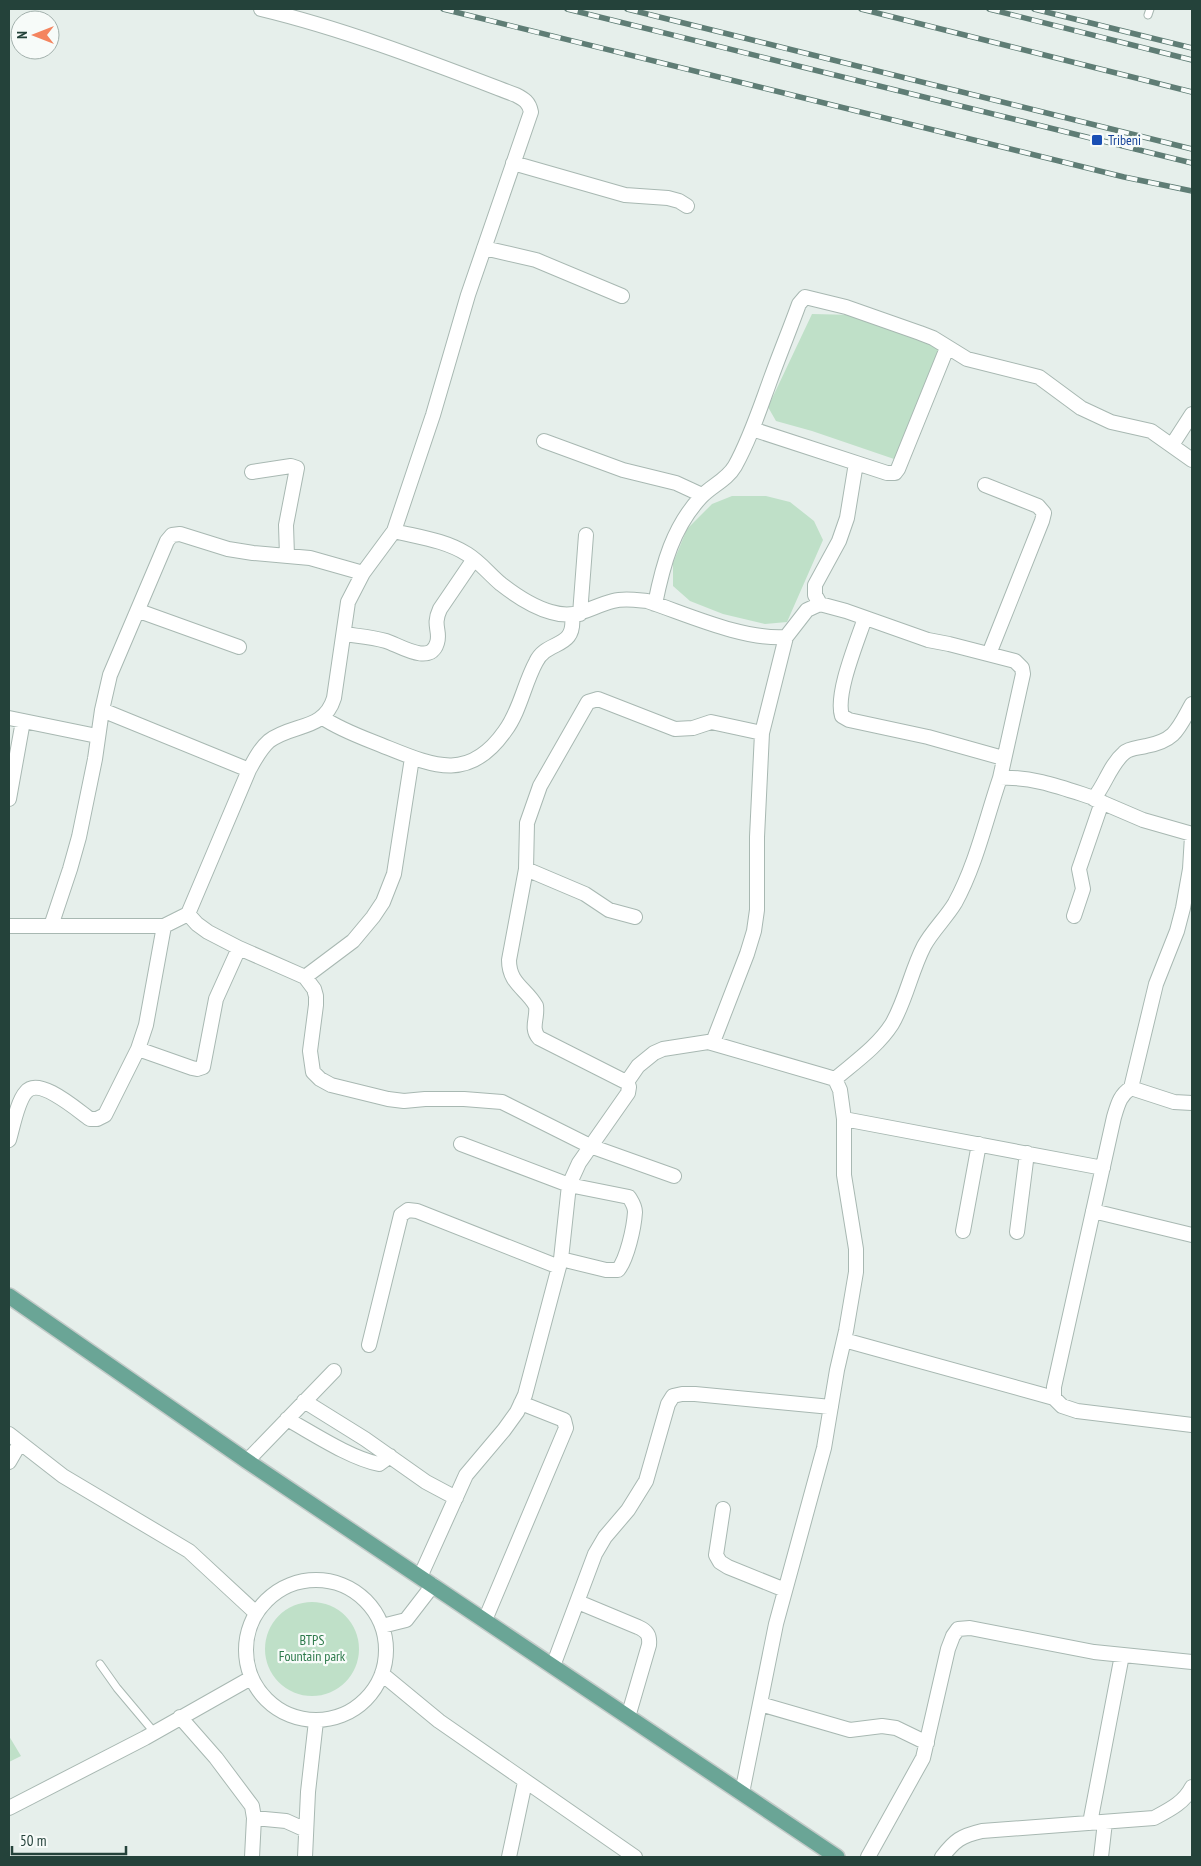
<svg xmlns="http://www.w3.org/2000/svg" width="1201" height="1866" font-family="'PT Sans Narrow',sans-serif">
  <style>
    .green { fill: #bfe0c8 }
    .lines { fill: none; stroke-linecap: round; stroke-linejoin: round }
    .lane-casing { stroke: #a8b8b2; stroke-width: 9 }
    .street-casing { stroke: #a8b8b2; stroke-width: 16 }
    .primary-casing { stroke: #c2cac8; stroke-width: 18 }
    .lane { stroke: #fff; stroke-width: 7 }
    .street { stroke: #fff; stroke-width: 14 }
    .primary { stroke: #6aa596; stroke-width: 15 }
    .rail-casing { stroke: #5f7d75; stroke-width: 5.5 }
    .rail { stroke: #f7fbf9; stroke-width: 4; stroke-dasharray: 11; stroke-linecap: butt }
    .transit-dot { fill: #1a4fb4; stroke: #f7fbf9; stroke-width: 2 }
    .labels { text-anchor: middle; dominant-baseline: central; stroke-width: 4.5; stroke-linejoin: round; paint-order: stroke }
    .transit-label { font-size: 14px; fill: #164399; stroke: #f7fbf9; text-anchor: start }
    .park-label { font-size: 14px; fill: #2d7a4b; stroke: #f7fbf9 }
  </style>
  <rect width="100%" height="100%" fill="#e6efeb"/>
  <path class="green" d="M812,314L854,315L930,338L945,355L897,460L812,431L776,421L768,407Z
    M732,496H766L790,502L814,521L823,540L787,622L765,624L723,614L690,601L673,586V563L687,529L712,504Z
    M265 1649a47 47 0 1 1 94 0a47 47 0 1 1-94 0Z
    M9,1736L21,1756L9,1762Z"/>
  <g class="lines">
    <defs>
      <path id="lane" d="M1148,15L1150,9
        M100,1664L117,1688L154,1732"/>
      <path id="street" d="M513,163L625,195L668,198L679,201L687,206
        M484,248L536,260L622,296
        M752,429L887,473H895L898,469L947,348
        M544,441L623,470L676,483L702,495
        M1172,445L1192,414
        M252,472L291,466L297,468L286,525L287,556
        M985,485L1038,506L1044,513L1042,521L989,654
        M394,531C418,537 445,540 467,554C480,562 489,574 501,584C515,595 533,607 551,612C577,620 589,607 613,601C624,598 636,600 647,601C689,615 743,640 786,637L807,610L820,604L846,611L928,640L949,644L1015,661L1022,668L1023,674L1000,778
        M655,604C663,564 673,527 701,497C711,486 727,480 735,466C750,439 760,408 771,378C780,353 790,329 799,304L805,297L846,307L920,333L933,338L967,359L1039,377L1081,408L1111,422L1151,431L1192,460
        M820,604L815,595V585L839,541L847,518L856,463
        M139,611L239,647
        M580,614L586,535
        M865,618C857,642 835,694 842,716L849,720L928,737L1003,758
        M344,634C357,636 372,637 386,641C399,645 430,666 437,643C441,631 432,626 440,609L474,559
        M102,710L249,770
        M9,718L97,736
        M323,718C341,730 361,737 381,745C431,765 468,784 505,731C520,711 524,684 536,662C547,639 576,650 572,616
        M9,799L23,721
        M1094,799L1143,820L1192,834
        M1192,836L1190,869L1183,908L1177,931L1156,984L1131,1088C1120,1095 1118,1104 1114,1117L1054,1387V1398L1062,1406L1077,1411L1192,1425
        M526,869L585,894L609,910L635,917
        M188,914L197,924L208,932L239,948L305,977L314,989L316,996V1005L310,1051L313,1072L320,1079L331,1085L388,1099L404,1101L425,1099H464L502,1102L590,1146L674,1176
        M1074,916L1083,889L1079,869L1102,802
        M9,926H164L188,914L249,770C255,759 260,749 269,741C293,723 324,731 334,698L348,602L363,573L394,531L433,415L468,295L531,112C529,102 524,99 516,95C432,63 348,30 261,9
        M51,926L70,869L79,837L95,759L102,710L110,675L167,541L172,535L180,534L228,549L253,553L310,558L363,573
        M305,977L353,941L373,917L383,902L394,874L412,758
        M713,1042L747,954L754,931L757,910V837L762,733L786,637
        M138,1049L192,1068L197,1069L203,1067L216,999L239,948
        M835,1079C855,1062 878,1046 892,1024C906,1000 911,971 924,946C932,931 946,918 955,903C976,865 986,819 1000,778C1032,776 1063,788 1094,798C1105,785 1110,765 1124,753C1129,748 1139,748 1146,746C1176,740 1178,729 1192,704
        M1131,1088L1174,1102L1192,1103
        M844,1119L1103,1168
        M9,1140C13,1127 17,1102 26,1092C39,1076 77,1110 90,1119H97L105,1115L138,1049L146,1025L164,926
        M461,1144L569,1185L629,1197C632,1202 635,1206 635,1212C634,1228 627,1259 618,1270H606L561,1259
        M1093,1211L1192,1235
        M963,1231L979,1144
        M1017,1232L1027,1153
        M844,1340L1054,1398
        M369,1345L401,1215L408,1210L417,1211L559,1267
        M304,1401L365,1439L426,1482L456,1498
        M287,1419C314,1434 350,1458 379,1464L390,1456
        M9,1434L63,1476L189,1551L256,1613
        M247,1461L334,1371
        M9,1462L20,1443
        M723,1509L716,1555L720,1562L728,1567L785,1590
        M420,1577L466,1475L504,1430L517,1412L525,1395L561,1259L569,1185L579,1163L628,1093L629,1087L627,1081
        M246 1650a70 70 0 1 1 140 0a70 70 0 1 1-140 0Z
        M578,1602L638,1627C647,1631 650,1635 649,1645L628,1717
        M485,1620L566,1428L564,1420L521,1403
        M382,1626L406,1620L433,1585
        M553,1666L595,1554L605,1537L628,1510L646,1481L668,1404L673,1396L682,1394H695L831,1407
        M382,1674L439,1721L635,1857
        M760,1704L850,1730L882,1726L896,1728L927,1743
        M180,1717L216,1758L252,1806L254,1818L252,1857
        M742,1793L776,1624L824,1448L837,1370L846,1331L856,1272V1249L844,1175V1119L840,1090L835,1079L825,1076L708,1042L663,1049L654,1053L638,1066L629,1079L624,1081L539,1038C530,1028 538,1018 536,1006C526,988 509,984 509,960L526,869L527,823L540,786L588,702L598,699L675,729L693,728L711,722L762,733
        M9,1808L145,1738L251,1678
        M254,1818L286,1821L306,1830
        M1090,1823L1122,1655
        M305,1857L308,1792L316,1721
        M509,1857L525,1782
        M868,1857L923,1758L948,1649L953,1636L958,1629L970,1628L1094,1652L1192,1662
        M942,1857C955,1840 961,1836 982,1831L1154,1818C1169,1810 1184,1803 1192,1787
        M1101,1857L1105,1822"/>
      <path id="primary" d="M9,1296L247,1461L837,1857"/>
    </defs>
    <use href="#lane" class="lane-casing"/>
    <use href="#street" class="street-casing"/>
    <use href="#primary" class="primary-casing"/>
    <use href="#lane" class="lane"/>
    <use href="#street" class="street"/>
    <use href="#primary" class="primary"/>
    <defs>
      <path id="rail" d="M443,9L1124,177L1192,191
        M567,9L1192,163
        M627,9L1192,149
        M861,9L1192,92
        M989,9L1192,60
        M1034,9L1192,48"/>
    </defs>
    <use href="#rail" class="rail-casing"/>
    <use href="#rail" class="rail"/>
  </g>
  <rect class="transit-dot" x="1091" y="134" width="12" height="12" rx="2.5"/>
  <g class="labels">
    <g class="transit-label">
      <text x="1108" y="140">Tribeni</text>
    </g>
    <g class="park-label">
      <text x="312" y="1640">BTPS<tspan x="312" dy="16">Fountain park</tspan></text>
    </g>
  </g>
  <rect width="1201" height="1866" fill="none" stroke="#24423a" stroke-width="20"/>
  <g transform="translate(35 35) rotate(270)"><circle r="24" fill="#f7fbf9" stroke="#a3b1ad"/>
  <path d="M0-4L9 19L0 12L-9 19Z" fill="#f4845f"/>
  <text y="-8" font-size="14" font-weight="bold" text-anchor="middle" fill="#24423a">N</text>
  </g>
  <path d="M12 1846v8h114v-8" fill="none" stroke="#24423a" stroke-width="2.5"/>
  <text x="20" y="1846" font-size="15" fill="#24423a" stroke="#f7fbf9" stroke-width="4" paint-order="stroke">50 m</text>
</svg>
